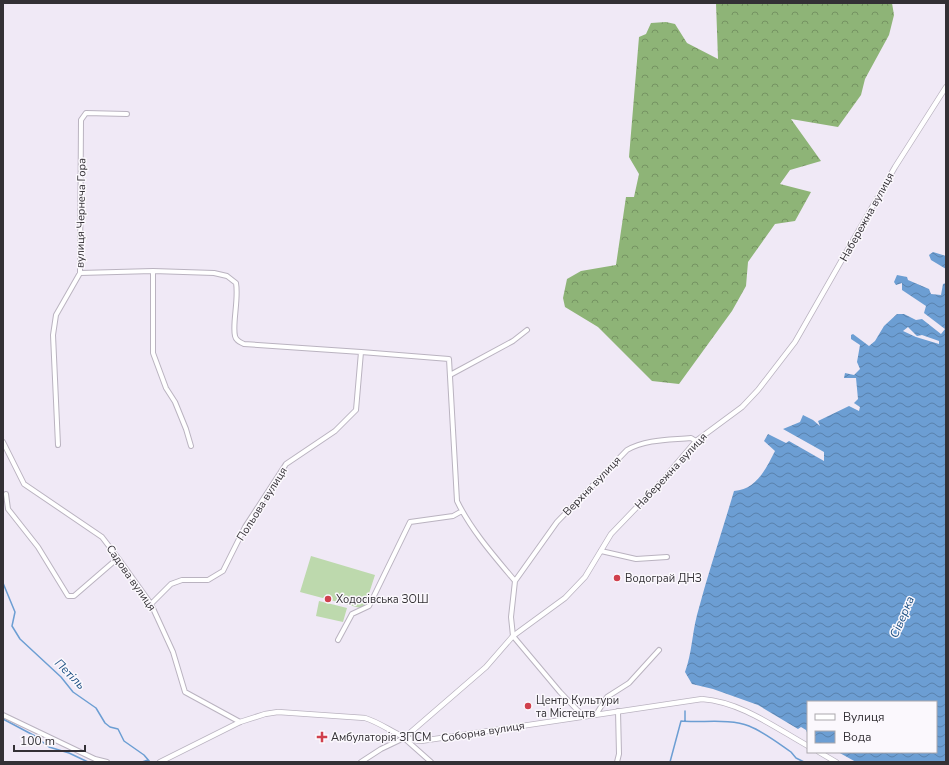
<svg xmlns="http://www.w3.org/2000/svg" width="949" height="765" font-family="'Nunito Sans',sans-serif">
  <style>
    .forest { fill: url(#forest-crowns) }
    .pitch { fill: #bdd9ad }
    .water { fill: url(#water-waves); fill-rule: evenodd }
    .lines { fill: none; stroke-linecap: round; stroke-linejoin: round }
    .stream { stroke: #6c9ed3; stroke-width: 1.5 }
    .minor-casing { stroke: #bab3c0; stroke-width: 6 }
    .tertiary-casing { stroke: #bab3c0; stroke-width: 6 }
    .minor { stroke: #fff; stroke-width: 4 }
    .tertiary { stroke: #fff; stroke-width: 4.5 }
    .poi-dot { fill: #d0404d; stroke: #fbf8fd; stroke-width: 1.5 }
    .labels { text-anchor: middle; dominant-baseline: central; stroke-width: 3; stroke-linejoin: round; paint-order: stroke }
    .street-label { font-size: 11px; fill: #333035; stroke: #fbf8fd }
    .poi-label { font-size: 11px; fill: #333035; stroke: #fbf8fd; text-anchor: start }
    .water-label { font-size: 12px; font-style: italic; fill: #1b4f82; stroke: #fbf8fd }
  </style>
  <defs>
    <pattern id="forest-crowns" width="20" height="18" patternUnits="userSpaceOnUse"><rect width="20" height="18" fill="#8eb477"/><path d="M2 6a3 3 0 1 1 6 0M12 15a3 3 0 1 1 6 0" fill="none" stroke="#759362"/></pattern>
    <pattern id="water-waves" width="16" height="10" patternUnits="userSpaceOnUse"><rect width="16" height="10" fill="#6c9ed3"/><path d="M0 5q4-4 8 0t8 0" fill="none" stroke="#5981ac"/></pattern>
  </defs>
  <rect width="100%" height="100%" fill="#f0e9f6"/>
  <path class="forest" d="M716,3H892L894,15L889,35L865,79L861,95L838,127L791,119L821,161L790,170L780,184L811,192L795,221L775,224L748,262L746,286L732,311L679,384L652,381L598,327L565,307L563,298L567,279L581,271L616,265L626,197H634L639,174L629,157L639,37L646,34L651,23L666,22L675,24L687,43L718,59Z"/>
  <path class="pitch" d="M311,556L375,575L364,609L300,592Z
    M319,601L347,608L343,622L316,616Z"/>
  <path class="water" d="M933,252L946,256V269L931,260L929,255Z
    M897,275L907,277L908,280L929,289L931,294L941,295L943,284L946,283V762H856L838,752H936V702H808V735L806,730L801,727L798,729L758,705L713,689L692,684L685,672C692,653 692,634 697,615C708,573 722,532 734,491C756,490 766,469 775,451L764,441L768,434L786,443L789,441L824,461V452L783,429L800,422L803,415L813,420L820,426L818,421L849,406L859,411L860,407L854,403L858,399L856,378H844L845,373L854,375L860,369L857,362L860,345L851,339V335L853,334L869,346L875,341L884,326L897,314H904L916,320L922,319L941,334L945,329L924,313L926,306L902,290V283L896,285L894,282ZM908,327L917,336L922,335L939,341V344L916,337L903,331Z"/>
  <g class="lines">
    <path class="stream" d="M3,583L15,612L12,626L20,639L61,677L73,692L96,708L105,723L110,727L118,729L124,741L144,755L150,762
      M685,711V721
      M3,719L35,736L49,747L69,753L88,762
      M142,762L148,760
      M670,762L681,721C701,723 730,718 749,726C764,732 778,743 791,752L796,758L804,762"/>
    <defs>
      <path id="minor" d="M153,271V353L166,388L175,402L186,429L191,446
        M80,273L153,271L214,273L227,276L236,283C239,299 232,324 235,336C236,341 240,342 244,344L361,352
        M450,375L513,341L527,330
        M3,442L24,484L102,537L118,558L151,604L173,652L185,692L240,722
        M58,445L53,335L56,315L80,273L81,120L86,113L127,114
        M6,494L8,509L38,547L68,596H74L118,558
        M601,551L636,559L667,557
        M515,581L557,522L627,450C646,439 670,440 691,438L696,441
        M151,604L171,584L182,580H208L223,571L245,527L286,464L335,431L356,410L361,352L449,359L457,501C471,530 494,556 515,581L511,617L513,636L560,692L583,716
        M338,640L352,614L369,606L410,522L453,516L462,511
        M597,713L607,697L629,683L659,650
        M3,715L95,759L107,762
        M361,762L381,749L404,738L431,762
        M617,762L619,754L618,711"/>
      <path id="tertiary" d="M404,738L486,667L513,636L565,598L585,577L611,534L661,482L696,441L742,407L758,390L795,342L895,167L946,87
        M819,752L836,762
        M160,762L240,722L265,714L278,712L365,718C385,724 400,740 421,741L702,699C741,702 774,727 808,746"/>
    </defs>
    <use href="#minor" class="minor-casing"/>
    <use href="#tertiary" class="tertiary-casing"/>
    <use href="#minor" class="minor"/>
    <use href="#tertiary" class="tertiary"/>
  </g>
  <g class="poi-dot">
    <circle cx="617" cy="578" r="4"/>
    <circle cx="328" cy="599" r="4"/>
    <circle cx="528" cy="706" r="4"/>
    <path d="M320 731h4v4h4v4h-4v4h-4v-4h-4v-4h4z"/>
  </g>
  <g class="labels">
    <g class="street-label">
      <text transform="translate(81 213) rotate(-89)">вулиця Чернеча Гора</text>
      <text transform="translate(867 217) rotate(-61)">Набережна вулиця</text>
      <text transform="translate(671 471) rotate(-47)">Набережна вулиця</text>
      <text transform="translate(592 486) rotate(-46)">Верхня вулиця</text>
      <text transform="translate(262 504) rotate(-58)">Польова вулиця</text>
      <text transform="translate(131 578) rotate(55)">Садова вулиця</text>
      <text transform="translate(483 732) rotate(-9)">Соборна вулиця</text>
    </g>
    <g class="poi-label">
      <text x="625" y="578">Водограй ДНЗ</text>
      <text x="336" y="599">Ходосівська ЗОШ</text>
      <text x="536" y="700">Центр Культури<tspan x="536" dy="13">та Містецтв</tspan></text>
      <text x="331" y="737">Амбулаторія ЗПСМ</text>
    </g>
    <g class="water-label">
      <text transform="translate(902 617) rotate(-67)">Сіверка</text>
      <text transform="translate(70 674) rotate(45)">Петіль</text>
    </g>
  </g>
  <rect width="949" height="765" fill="none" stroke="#333035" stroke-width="8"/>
  <rect x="807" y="701" width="130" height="52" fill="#fbf8fd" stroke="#aba8ad"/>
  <rect x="815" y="714" width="20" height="6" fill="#ffffff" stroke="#aba8ad"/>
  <text x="843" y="721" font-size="12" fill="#333035">Вулиця</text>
  <rect x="815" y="731" width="20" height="12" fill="url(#water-waves)" stroke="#aba8ad"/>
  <text x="843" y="741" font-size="12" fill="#333035">Вода</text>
  <path d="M14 745v6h71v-6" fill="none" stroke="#333035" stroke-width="2"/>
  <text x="20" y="745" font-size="12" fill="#333035" stroke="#fbf8fd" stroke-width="3" paint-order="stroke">100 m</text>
</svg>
